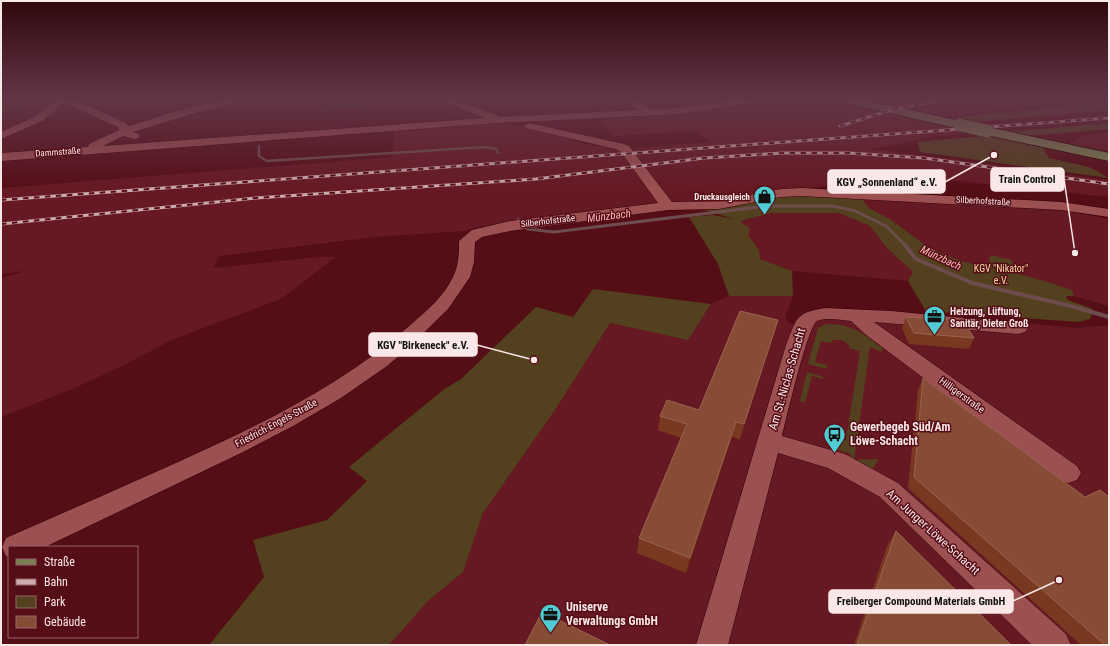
<svg xmlns="http://www.w3.org/2000/svg" width="1110" height="646" font-family="'Roboto Condensed',sans-serif">
  <style>
    .built { fill: #661922 }
    .green { fill: #53401f }
    .lines { fill: none; stroke-linecap: round; stroke-linejoin: round }
    .stream-far2 { stroke: #6d4c4e; stroke-width: 2.5 }
    .stream-far1 { stroke: #6d4c4e; stroke-width: 3 }
    .stream { stroke: #6d4c4e; stroke-width: 4 }
    .minor-casing { stroke: #310005; stroke-width: 1 }
    .major-casing { stroke: #310005; stroke-width: 2 }
    .minor { fill: #9d5051; fill-rule: evenodd }
    .major { fill: #788052; fill-rule: evenodd }
    .rail-casing { stroke: #ccaaad; stroke-width: 3 }
    .rail { stroke: #550d16; stroke-width: 2; stroke-dasharray: 5.5; stroke-linecap: butt }
    .major-bridge-casing { stroke: #310005; stroke-width: 14; stroke-linecap: butt }
    .major-bridge { stroke: #788052; stroke-width: 13 }
    .wall { fill: #793921 }
    .shaded-wall { fill: #652014 }
    .building { fill: #874c36; stroke: #996452 }
    .labels { text-anchor: middle; dominant-baseline: central; stroke-width: 3; stroke-linejoin: round; paint-order: stroke }
    .far-street-label { font-size: 9px; fill: #fae7e7; stroke: #550d16 }
    .far-poi-label { font-size: 9px; font-weight: bold; fill: #fae7e7; stroke: #550d16; text-anchor: end }
    .park-label { font-size: 10px; fill: #fadba6; stroke: #550d16 }
    .poi-label { font-size: 10px; font-weight: bold; fill: #fae7e7; stroke: #550d16; text-anchor: start }
    .street-label { font-size: 10px; fill: #fae7e7; stroke: #550d16 }
    .water-label { font-size: 11px; font-style: italic; fill: #fab9b7; stroke: #550d16 }
    .near-street-label { font-size: 12px; fill: #fae7e7; stroke: #550d16 }
    .near-poi-label { font-size: 12px; font-weight: bold; fill: #fae7e7; stroke: #550d16; text-anchor: start }
    .leader { fill: none; stroke: #fae7e7; stroke-width: 1.5 }
    .callout-dot { fill: #fae7e7; stroke: #550d16; stroke-width: 1.5 }
    .callout { fill: #fae7e7; stroke: #fae7e7; stroke-width: 1.5 }
    .callout-label { font-size: 11px; text-anchor: middle; font-weight: bold; fill: #111 }
  </style>
  <rect width="100%" height="100%" fill="#550d16"/>
  <path class="built" d="M779,99H834L855,104L856,106L985,133L935,136L873,149L1109,180V197L948,180L855,183L493,224L464,231L376,237L220,256L213,268L319,257H336L281,299L174,339L124,365L75,388L1,417V325L3,324L1,319V278L25,271L1,274V188L393,157L394,131L491,123H504L578,137L574,141L593,146L612,145L621,149L709,142L697,131L613,136L600,120L718,110Z
    M906,99H1098L1028,106L941,117L887,106L888,103L893,101Z
    M1109,132V153L1068,145L1086,135Z
    M859,195L1036,205L1109,219V306L1073,296V291L1052,283L962,261L943,254L924,244L890,219L869,208Z
    M772,213H839L870,226L887,248L914,272L908,281L792,271L760,259L759,250L750,240L740,221Z
    M729,296H793L785,318L789,323L796,325L834,311L1014,322L1076,328L1109,325V645H389L428,601L463,572L483,513L557,407L610,323L688,340L711,304Z"/>
  <path class="green" d="M4,99H43L44,100L1,112V100Z
    M346,99L368,106L367,107L321,110L330,104Z
    M1109,102V110L961,123L943,120L981,114L1038,110L1037,108Z
    M1109,123V129L1025,136L1006,132Z
    M995,135L1041,145L1049,158L1089,167L1109,178L920,152L918,142Z
    M781,193L859,195L869,208L890,219L924,244L943,254L962,261L989,268L990,255L1012,260L1014,273L1052,283L1073,291V296H1066L1068,300L1093,309L1090,319L1079,322L926,311L908,281L913,272L887,248L870,226L839,213H772L740,221L750,229L748,235L759,250L760,259L792,271L793,296H729L718,264L689,217L713,215L734,219L691,206Z
    M593,289L711,304L688,340L610,323L557,407L483,513L463,572L428,601L389,645H209L264,577L253,540L327,520L367,481L349,467L443,390L461,379L536,307L573,317Z
    M827,324C850,323 866,335 883,348L881,352L870,347L854,460L878,459L872,471L850,460L851,454L836,449V446L829,443L830,441L833,440V436L846,440L860,351L849,348V345L842,340H833L831,343L821,341L815,362L827,365L826,369L808,364L818,328Z
    M807,372L824,377L823,379L812,376L805,403L800,401Z"/>
  <g class="lines">
    <path class="stream-far2" d="M259,146V156L267,161L485,147L496,149L498,153"/>
    <path class="stream-far1" d="M518,219L527,229L554,232L767,206H833L855,211L886,226L906,246"/>
    <path class="stream" d="M905,245L916,259L972,283L1071,306L1109,317"/>
    <defs>
      <path id="minor" d="M47,99L78,101L126,123L128,126C167,115 206,99 247,99L245,101L198,112L133,132L138,134L140,136L138,138L134,139L123,136L103,146L485,118L437,99H453L497,115L498,117L639,110L621,99H634L651,109L678,108L737,99H766L761,102L678,114L496,123L1,161V153L88,147L89,144L119,130L118,127L71,106L63,104L42,121L1,139V132L34,117L53,102Z
        M529,123L624,144L629,146L672,202L719,201L781,189L802,188L1061,202L1109,209V217L1061,210L802,196L781,197L719,209L668,210L510,231L482,237L475,242L474,262L470,277L448,309L408,348L387,366L341,398L293,426L243,452L45,547H9V557L6,556L2,547L6,538C67,511 128,485 189,457C266,422 343,384 407,328C424,313 444,297 453,277C459,265 459,253 459,241L472,230L510,221L658,203L621,152L616,149L525,128L524,126Z
        M825,308L891,311L1025,324L1028,328L1025,332L1018,334L874,322L1077,466L1081,473L1077,480L1068,483L1059,480L865,334L851,321C841,320 826,317 817,321C808,325 786,420 782,436L845,454L898,483L1066,634L1071,645H1032L880,497L828,468L778,453L728,645H696L786,345C797,318 795,313 825,308Z"/>
      <path id="major" d="M838,99H861L960,121L964,122L966,125L964,128L960,129L843,102Z
        M987,127L1109,153V161L982,134L981,131L982,128Z"/>
    </defs>
    <use href="#minor" class="minor-casing"/>
    <use href="#major" class="major-casing"/>
    <use href="#minor" class="minor"/>
    <use href="#major" class="major"/>
    <defs>
      <path id="rail" d="M840,126L894,109L950,99
        M1,200L1109,118
        M1,224L256,198L536,179L704,158L783,153H849L924,158L1109,184"/>
    </defs>
    <use href="#rail" class="rail-casing"/>
    <use href="#rail" class="rail"/>
    <defs>
      <path id="major-bridge" d="M960,125L987,131"/>
    </defs>
    <use href="#major-bridge" class="major-bridge-casing"/>
    <use href="#major-bridge" class="major-bridge"/>
  </g>
  <path class="wall" d="M906,317L974,338L969,349L909,344L902,328Z
    M774,334L740,439L732,437L686,573L637,553L639,538L681,438L658,430L660,416L699,410Z
    M923,378L1085,497L1109,645H1081L908,488L918,390Z
    M896,531L1011,645H854L887,546Z"/>
  <path class="shaded-wall" d="M778,320L774,334L740,439L744,424Z
    M736,422L732,437L686,573L690,558Z"/>
  <path class="building" d="M740,311L778,320L744,424L736,422L690,558L639,538L687,424L660,416L667,400L699,410Z
    M906,317L963,320L974,338L914,333Z
    M923,378L1085,497L1100,490L1109,497V645H1105L914,477Z
    M896,531L1011,645H857Z
    M542,612L610,645H525Z"/>
  <linearGradient id="sky" x2="0" y2="1"><stop stop-color="#2f070c"/><stop offset="0.52" stop-color="#623547"/><stop offset="1" stop-color="#623547" stop-opacity="0"/></linearGradient>
  <rect width="1110" height="190" fill="url(#sky)"/>
  <defs>
    <symbol id="shop-pin" viewBox="-11 -11 22 30"><path d="M0 17L-7.5 6A9.5 9.5 0 1 1 7.5 6Z" fill="#51ccd3" stroke="#550d16"/><path d="M-5-2.5h2.3a2.7 3.5 0 0 1 5.4 0H5L5.5 6h-11ZM-1.5-2.5h3a1.5 2.3 0 0 0-3 0Z" fill="#111"/></symbol>
    <symbol id="office-pin" viewBox="-11 -11 22 30"><path d="M0 17L-7.5 6A9.5 9.5 0 1 1 7.5 6Z" fill="#51ccd3" stroke="#550d16"/><path d="M-6-3h4V-5.5h4V-3h4V5H-6ZM-1-4.5V-3h2v-1.5ZM-6 0V1H6V0Z" fill="#111"/></symbol>
    <symbol id="bus-pin" viewBox="-11 -11 22 30"><path d="M0 17L-7.5 6A9.5 9.5 0 1 1 7.5 6Z" fill="#51ccd3" stroke="#550d16"/><path d="M-5-6H5V4H4V6H2V4H-2V6H-4V4H-5ZM-3.5-4V0h7V-4ZM-3.5 1.2v1.5H-2V1.2ZM2 1.2v1.5H3.5V1.2Z" fill="#111"/></symbol>
  </defs>
  <g fill-rule="evenodd">
    <use href="#shop-pin" x="752" y="184" width="25" height="34"/>
    <use href="#office-pin" x="922" y="304" width="25" height="34"/>
    <use href="#bus-pin" x="822" y="422" width="25" height="34"/>
    <use href="#office-pin" x="538" y="602" width="25" height="34"/>
  </g>
  <g class="labels">
    <g class="far-street-label">
      <text transform="translate(58 152) rotate(-4)">Dammstraße</text>
      <text transform="translate(983 201) rotate(3)">Silberhofstraße</text>
      <text transform="translate(548 221) rotate(-7)">Silberhofstraße</text>
    </g>
    <g class="far-poi-label">
      <text x="750" y="197">Druckausgleich</text>
    </g>
    <g class="park-label">
      <text x="1001" y="268">KGV "Nikator"<tspan x="1001" dy="12">e.V.</tspan></text>
    </g>
    <g class="poi-label">
      <text x="950" y="311">Heizung, Lüftung,<tspan x="950" dy="12">Sanitär, Dieter Groß</tspan></text>
    </g>
    <g class="street-label">
      <text transform="translate(962 395) rotate(36)">Hilligerstraße</text>
      <text transform="translate(276 423) rotate(-28)">Friedrich-Engels-Straße</text>
    </g>
    <g class="water-label">
      <text transform="translate(609 216) rotate(-7)">Münzbach</text>
      <text transform="translate(941 258) rotate(25)">Münzbach</text>
    </g>
    <g class="near-street-label">
      <text transform="translate(787 379) rotate(-74)">Am St.-Niclas-Schacht</text>
      <text transform="translate(933 532) rotate(42)">Am Junger-Löwe-Schacht</text>
    </g>
    <g class="near-poi-label">
      <text x="850" y="427">Gewerbegeb Süd/Am<tspan x="850" dy="14">Löwe-Schacht</tspan></text>
      <text x="566" y="607">Uniserve<tspan x="566" dy="14">Verwaltungs GmbH</tspan></text>
    </g>
  </g>
  <path class="leader" d="M1075 253L1064 179M994 155L945 182M534 360L477 345M1059 580L1013 601"/>
  <g class="callout-dot">
    <circle cx="1075" cy="253" r="4"/>
    <circle cx="994" cy="155" r="4"/>
    <circle cx="534" cy="360" r="4"/>
    <circle cx="1059" cy="580" r="4"/>
  </g>
  <g class="callout">
    <rect x="991" y="168" width="73" height="23" rx="4"/>
    <rect x="828" y="170" width="117" height="23" rx="4"/>
    <rect x="369" y="333" width="108" height="23" rx="4"/>
    <rect x="829" y="590" width="184" height="23" rx="4"/>
  </g>
  <g class="callout-label">
    <text x="1027" y="183">Train Control</text>
    <text x="887" y="186">KGV „Sonnenland“ e.V.</text>
    <text x="423" y="349">KGV "Birkeneck" e.V.</text>
    <text x="921" y="605">Freiberger Compound Materials GmbH</text>
  </g>
  <rect width="1110" height="646" fill="none" stroke="#fae7e7" stroke-width="4"/>
  <rect x="8" y="546" width="130" height="92" fill="#550d16" stroke="#97646a"/>
  <rect x="16" y="559" width="20" height="6" fill="#788052" stroke="#97646a"/>
  <text x="44" y="566" font-size="12" fill="#fae7e7">Straße</text>
  <rect x="16" y="579" width="20" height="6" fill="#ccaaad" stroke="#97646a"/>
  <text x="44" y="586" font-size="12" fill="#fae7e7">Bahn</text>
  <rect x="16" y="596" width="20" height="12" fill="#53401f" stroke="#97646a"/>
  <text x="44" y="606" font-size="12" fill="#fae7e7">Park</text>
  <rect x="16" y="616" width="20" height="12" fill="#874c36" stroke="#97646a"/>
  <text x="44" y="626" font-size="12" fill="#fae7e7">Gebäude</text>
</svg>
